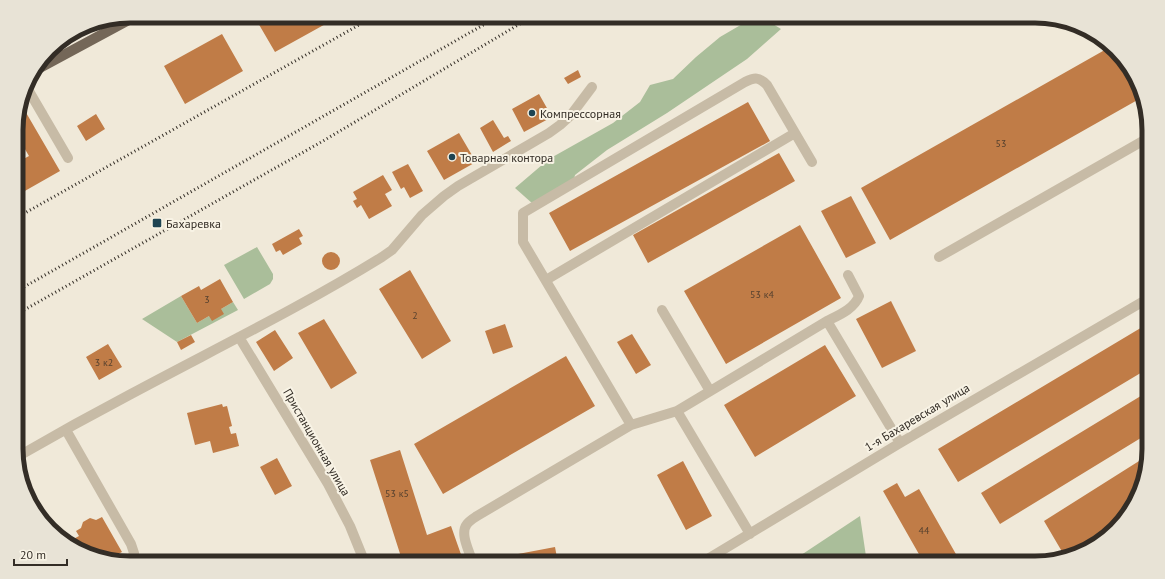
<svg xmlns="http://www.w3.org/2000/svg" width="1165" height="579" font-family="'PT Sans',sans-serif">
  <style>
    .green { fill: #aabe9a }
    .building { fill: #c07c47 }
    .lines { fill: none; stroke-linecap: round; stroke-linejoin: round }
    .minor { stroke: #c7bba6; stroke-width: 10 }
    .major { stroke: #746758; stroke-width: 10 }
    .rail { stroke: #332d26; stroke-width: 3; stroke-dasharray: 1 3; stroke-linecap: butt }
    .poi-dot { fill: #1e4452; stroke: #f8f3e5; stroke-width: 1.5 }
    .labels { text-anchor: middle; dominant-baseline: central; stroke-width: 4; stroke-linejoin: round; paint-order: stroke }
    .number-label { font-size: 10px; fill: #56412e }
    .poi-label { font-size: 12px; fill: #332d26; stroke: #f8f3e5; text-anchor: start }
    .street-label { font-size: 12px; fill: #332d26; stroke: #f8f3e5 }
    .rim { fill: none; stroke: #332d26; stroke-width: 5 }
  </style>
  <rect width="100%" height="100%" fill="#f0e9d9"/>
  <path class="green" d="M756,16H760L781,29L747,59L667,113L607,150L575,175L572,188L533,204L515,188L549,159L613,123L640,102L650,85L673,79L696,57L720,37Z
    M257,247L273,274V279L270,284L244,299L224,265Z
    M181,296L197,323L233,302L238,310L177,342L142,319Z
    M860,516L867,563H789Z"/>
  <path class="building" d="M254,16H340L275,52Z
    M222,34L243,71L185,104L164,66Z
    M1110,47L1126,61L1141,98L890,240L861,188Z
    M578,70L581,77L568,84L564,78Z
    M539,94L552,117L524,132L512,109Z
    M748,102L770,141L570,251L549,213Z
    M21,104L60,171L16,196V163L29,156L16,134V122Z
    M96,114L105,129L86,141L77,126Z
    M493,120L504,138L508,136L511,141L493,152L480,128Z
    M459,133L476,162L444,180L427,151Z
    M779,153L795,181L648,263L633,235Z
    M408,164L423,191L410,198L404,187L401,189L392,172Z
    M383,175L392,190L385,194L392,206L369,219L361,205L357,208L353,201L357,199L353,192Z
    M851,196L876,243L846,258L821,211Z
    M800,225L841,298L726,364L684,291Z
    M299,229L303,236L299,238L302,244L283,255L280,250L276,252L272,244Z
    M322 261a9 9 0 1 1 18 0a9 9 0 1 1-18 0Z
    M410,270L451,341L422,359L379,289Z
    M220,279L233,302L221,309L224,314L212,321L209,316L197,323L181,296L199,286L201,290Z
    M891,301L916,351L882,368L856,319Z
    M324,319L357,373L331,389L298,333Z
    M1149,323V368L958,482L938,449Z
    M505,324L513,347L493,354L485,331Z
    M275,330L293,358L274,371L256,342Z
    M632,334L651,365L636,374L617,342Z
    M191,335L195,342L181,350L177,342Z
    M108,344L122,367L99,380L86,357Z
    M825,345L856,396L755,457L724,405Z
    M566,356L595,406L443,494L414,444Z
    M1149,391V433L1000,524L981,493Z
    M222,404L223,407L227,406L232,426L229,427L231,434L236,433L239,446L213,453L210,441L195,445L187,413Z
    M400,450L427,535L451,526L464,563H403L370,460Z
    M1147,456L1137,499L1118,521L1064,555L1044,521Z
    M277,458L292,486L275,495L260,467Z
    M683,461L712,516L686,530L657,475Z
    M897,483L905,497L919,489L961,563H924L883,491Z
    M102,517L122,552L110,558L80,551L68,542L79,536L76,531L81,528L83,522L90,518L96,520Z
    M555,547L558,563H520L518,554Z"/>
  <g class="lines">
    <path class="minor" d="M26,86L68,158
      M939,257L1148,138
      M546,280L795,133
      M662,310L710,391
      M827,321C839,315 854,309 859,296L848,275
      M239,337L328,484L350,526L365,563
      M677,411L750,534
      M631,425L523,242V213L745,82C755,77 759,77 767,85L812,162
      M66,430L131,544L134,553L131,561L129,563
      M17,457C55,435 93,414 131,394C215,349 301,307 382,257L392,250L422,215L444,196L458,186L549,133L560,125L571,115L592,87
      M468,563L471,558C468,548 460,533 467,524C469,521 474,518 477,516L631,425L677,411L827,321L900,443
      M701,563L900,443L1149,298"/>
    <path class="major" d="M34,71L136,16"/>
    <path class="rail" d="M16,218L375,16
      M17,291L499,16
      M17,314L323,141L533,16"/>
  </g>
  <g class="poi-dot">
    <circle cx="532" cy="113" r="4"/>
    <circle cx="452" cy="157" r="4"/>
    <rect x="152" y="218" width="10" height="10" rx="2"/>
  </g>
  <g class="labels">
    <g class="number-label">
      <text x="1001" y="143">53</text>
      <text x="762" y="294">53 к4</text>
      <text x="207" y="299">3</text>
      <text x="415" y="315">2</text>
      <text x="104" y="362">3 к2</text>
      <text x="397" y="493">53 к5</text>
      <text x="924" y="530">44</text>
    </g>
    <g class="poi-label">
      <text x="540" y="113">Компрессорная</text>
      <text x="460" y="157">Товарная контора</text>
      <text x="166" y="223">Бахаревка</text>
    </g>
    <g class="street-label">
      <text transform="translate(917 417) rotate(-31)">1-я Бахаревская улица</text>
      <text transform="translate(317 442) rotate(60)">Пристанционная улица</text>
    </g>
  </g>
  <path d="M0 0H1165V579H0ZM130 23H1035A107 107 0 0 1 1142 130V449A107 107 0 0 1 1035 556H130A107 107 0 0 1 23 449V130A107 107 0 0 1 130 23Z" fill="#e8e3d6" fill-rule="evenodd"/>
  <path class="rim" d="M130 23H1035A107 107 0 0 1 1142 130V449A107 107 0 0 1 1035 556H130A107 107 0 0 1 23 449V130A107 107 0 0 1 130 23Z"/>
  <path d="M14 559v6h53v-6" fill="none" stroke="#332d26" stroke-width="2"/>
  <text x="20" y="559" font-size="12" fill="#332d26" stroke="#f8f3e5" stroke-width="3" paint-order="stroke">20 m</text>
</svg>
